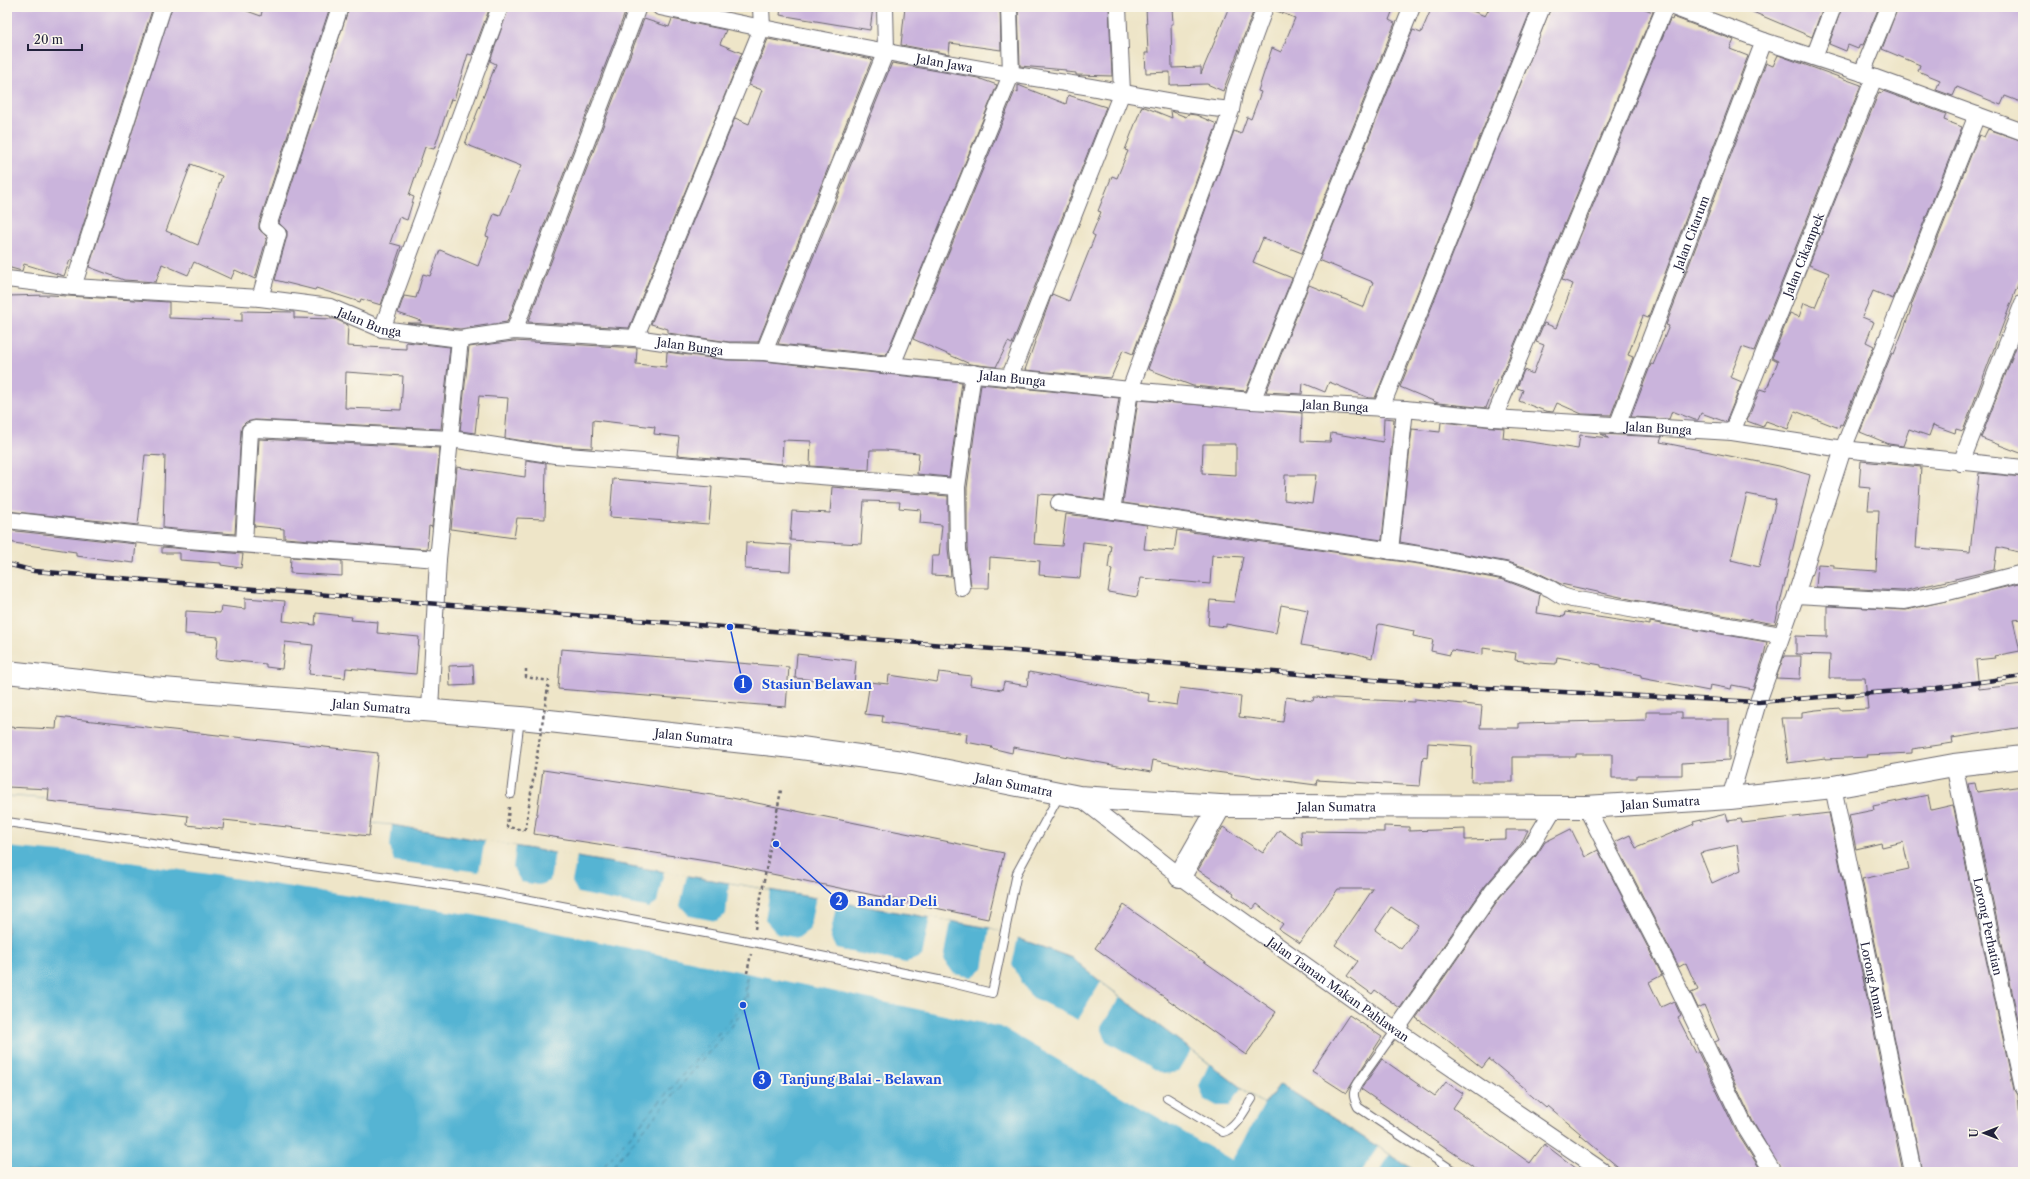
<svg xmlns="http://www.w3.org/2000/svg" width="2030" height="1179" font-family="'Libre Caslon Text',serif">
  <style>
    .water { fill: #55b4d3; stroke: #3c6b87 }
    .pier { fill: #eee5c8 }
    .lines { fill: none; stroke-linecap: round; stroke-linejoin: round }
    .ferry { stroke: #365c78; stroke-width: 1; stroke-dasharray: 5 4; stroke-linecap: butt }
    .building { fill: #cab4dc; fill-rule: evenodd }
    .service-casing { stroke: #69666c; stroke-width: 10 }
    .minor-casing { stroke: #69666c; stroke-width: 18 }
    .trunk-casing { stroke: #69666c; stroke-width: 24 }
    .path { stroke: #69666c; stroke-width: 2.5; stroke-dasharray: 3 3; stroke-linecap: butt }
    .service { stroke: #fff; stroke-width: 8 }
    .minor { stroke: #fff; stroke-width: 16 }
    .trunk { stroke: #fff; stroke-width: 22 }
    .rail-casing { stroke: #22223b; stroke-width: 4.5 }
    .rail { stroke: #fbf7ec; stroke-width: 3; stroke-dasharray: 9; stroke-linecap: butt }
    .path-bridge { stroke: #69666c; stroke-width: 2.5; stroke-dasharray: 3 3; stroke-linecap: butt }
    .labels { text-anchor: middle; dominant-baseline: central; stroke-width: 4; stroke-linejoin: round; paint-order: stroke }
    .street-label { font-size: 12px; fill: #22223b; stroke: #fbf7ec }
    .leader { fill: none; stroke: #1d4ed8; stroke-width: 1.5 }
    .callout-dot { fill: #1d4ed8; stroke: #fbf7ec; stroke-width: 1.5 }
    .mark-label { font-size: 12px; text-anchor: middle; font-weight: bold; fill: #fff }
    .callout-label { font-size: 13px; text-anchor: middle; font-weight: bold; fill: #1d4ed8; stroke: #fbf7ec; stroke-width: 4; stroke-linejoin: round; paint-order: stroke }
  </style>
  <rect width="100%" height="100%" fill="#fbf7ec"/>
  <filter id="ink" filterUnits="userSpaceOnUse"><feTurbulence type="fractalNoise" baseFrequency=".025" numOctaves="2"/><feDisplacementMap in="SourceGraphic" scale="8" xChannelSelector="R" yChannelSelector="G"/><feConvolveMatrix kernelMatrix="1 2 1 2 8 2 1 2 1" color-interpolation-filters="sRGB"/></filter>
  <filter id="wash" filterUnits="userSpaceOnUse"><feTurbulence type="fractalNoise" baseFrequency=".012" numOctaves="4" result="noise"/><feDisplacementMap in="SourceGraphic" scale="16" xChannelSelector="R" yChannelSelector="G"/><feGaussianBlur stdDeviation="0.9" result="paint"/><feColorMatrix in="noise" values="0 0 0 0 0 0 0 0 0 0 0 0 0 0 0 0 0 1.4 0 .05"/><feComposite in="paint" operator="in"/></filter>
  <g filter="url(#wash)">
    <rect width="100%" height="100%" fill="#eee5c8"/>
    <path class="water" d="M7,796L392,825L990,928L1072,958L1101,982L1264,1105L1280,1084L1417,1172H7Z"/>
    <path class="pier" d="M7,796L392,825L390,847L394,861L479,872L485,840L516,846L513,868L521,882L539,885L550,881L555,852L577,856L572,882L578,893L649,908L657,902L664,871L687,875L680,906L690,916L716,921L726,914L729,883L770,890L765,920L777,934L798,938L809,930L816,897L837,901L830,937L836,949L906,963L922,956L930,917L951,921L944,960L954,974L972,977L983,969L990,928L1018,937L1012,965L1030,996L1078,1020L1101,982L1120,997L1101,1027L1106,1041L1163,1074L1178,1072L1191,1050L1209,1064L1199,1086L1204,1099L1217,1106H1230L1241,1088L1264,1105L1232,1160L1001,1027L474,915L71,853L7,847Z
      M1378,1147L1390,1155L1379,1172H1361Z"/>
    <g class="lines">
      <path class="ferry" d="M599,1172L743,1005L747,973
        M608,1172L747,1007V977"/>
    </g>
    <g id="blocks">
      <path class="building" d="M12,7H153L72,260H70L64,276L24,264L22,271L7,267V20Z
        M172,7H236L261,16L263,7H330L259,223V229L267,237L255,279L235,270L231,279L194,262L188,275L162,264L156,282L124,280L89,267ZM191,164L222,176L198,245L166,231Z
        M349,7H490L472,55L468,54L454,100L451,99L434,149L425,147L409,195L414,197L407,220L399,217L390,243L401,246L381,305L361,299L360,302L316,288L315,290L275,280L287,236V231L279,223Z
        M509,7H608L625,13L507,322L460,329L407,323H421V321L398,313L404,296L416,298L423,274L430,276L440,250L478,266L489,237L486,236L494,214L500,216L521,166L465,144L496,64L490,61Z
        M781,7H873L870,30L780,15Z
        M905,7H1000L1001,50L950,43L949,54L901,45Z
        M1018,7H1109L1112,76L1076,75V73L1066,72V70L1020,66Z
        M1146,7H1172L1173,24H1171L1172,68L1201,67V74L1229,7H1255L1223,91L1207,84L1170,85V72L1146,73L1145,53H1148Z
        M1274,7H1394L1389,20L1395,23L1302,253L1263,238L1253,262L1292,278L1246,391L1193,386L1148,369L1234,131L1241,134L1247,117L1251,119L1261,92L1258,91L1272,48L1281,52L1295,18L1274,10Z
        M1432,7H1462L1485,16L1490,7H1532L1375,398H1369L1329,382L1325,392L1303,383L1302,394L1266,392L1309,285L1364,307L1373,282L1319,260L1413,30L1421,33Z
        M1551,7H1640L1653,12L1499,381L1497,380L1486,408L1438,403L1400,387Z
        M1741,7H1823L1812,37Z
        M1842,7H1879L1863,45L1860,44L1858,49L1848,45L1846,51L1829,44Z
        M1898,7H2023V103L2005,96L2001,105L1957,87L1953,96L1936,90L1940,80L1918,71L1920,65L1882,49Z
        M1673,17L1734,40L1730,49L1748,56L1648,318L1643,316L1628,355L1633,357L1611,415L1582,414L1557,403L1553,412L1545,411L1519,401L1523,390L1517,388L1524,370L1533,374L1544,345L1536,342L1544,323L1556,328L1573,284L1562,280L1670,19L1672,20Z
        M644,19L669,27L672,19L726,30L720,44L742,53L629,328L528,322Z
        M768,39L872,59L758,342H729L668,333V329L651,324L735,118L749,124L762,90L749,85Z
        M1778,55L1861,85L1754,351L1742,347L1730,377L1742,382L1726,422L1701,413L1698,420H1695L1672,411L1669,419L1631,417L1651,364L1653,365L1669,326L1666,325L1766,63L1773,66Z
        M892,63L978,78L997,85L886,355L778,344Z
        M1018,85L1066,104L1068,95L1106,107L1012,344L1008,342L996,367L970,364L913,339L1015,91L1018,93Z
        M1883,91L1946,114L1944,120L1962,127L1893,299L1873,291L1862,317L1874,322L1866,342L1874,346L1842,425L1840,424L1839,428L1795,411L1788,429L1766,421L1763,427L1747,421L1760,389L1766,391L1778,361L1772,358L1790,313L1799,317L1804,303L1815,307L1829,273L1809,265L1879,92L1882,93Z
        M1142,106L1172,118L1171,111L1186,117L1188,114L1196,115L1217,124L1133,354L1123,350L1111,378L1025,370L1052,294L1069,301L1095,236L1092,234L1101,212L1098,211L1112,176L1117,178L1128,151L1125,150Z
        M1988,129L2023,141V271L1963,431L1956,429L1955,433L1933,425L1929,436L1909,429L1903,446L1889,444L1860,432L1892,353L1894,354L1912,307L1911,306L1979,135L1984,137Z
        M50,295L169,302V318L242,321V311L294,312V318L335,319L348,325L347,346L406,349V342L450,347L441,429L255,420L246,422L242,426L241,430L235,534L163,528L165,456L145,455L138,525L7,511V296ZM346,372L403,376L401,410L345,408Z
        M2023,329V454L1981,438Z
        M514,341L637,348L636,364L666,367L667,352L727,360L763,361L962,382L949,477L917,474L919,453L885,450H870L869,470L810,466L811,441L783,440L782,464L677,455L679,437L654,434L655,427L593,420L592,448L556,446L505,438L508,398L479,396L475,433L460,431L469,347Z
        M981,384L1119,398L1104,500L1060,494L1054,495L1038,494L1034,544L1062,546L1066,514L1147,525L1144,549L1174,551L1177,530L1419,564L1504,580L1540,594L1537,613L1564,617L1565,612L1650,625V622L1767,642L1764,655L1753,689L1732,685L1731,689L1710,685L1709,691L1641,678V675L1601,667V665L1557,657L1556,664L1536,663L1515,660L1516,653L1483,648V655L1451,650L1450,655L1431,651L1433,640L1413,636L1414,631L1380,624L1378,625L1372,658L1354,653L1301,645L1308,610L1281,605L1276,633L1226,624V627L1208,625L1210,600L1234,602L1243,557L1212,555L1210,584L1141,578L1137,597L1108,592L1112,569L1108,568L1111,545L1083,542L1080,578L1039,575L1040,561L990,557L989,588H971L967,548V488Z
        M1138,400L1302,413L1301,441L1330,442L1331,433L1383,442L1384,418L1394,419L1382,540L1123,503ZM1203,444H1236V475L1202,473ZM1285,475H1316L1312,504L1284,500Z
        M1441,422L1504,428L1503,438L1578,449L1580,435L1609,438L1601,434L1662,437L1660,442L1779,466L1810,475L1775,624L1634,600L1561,584L1530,569L1508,562L1400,542L1412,429L1440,432ZM1747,494L1776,500L1759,567L1731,560Z
        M259,439L440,448L432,527L429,526L427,549L284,538V529L254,526Z
        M526,460L546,463L545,519L517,518L514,538L451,529L457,467L525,477Z
        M1861,461L1921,467L1916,548L1970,552L1979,473L2023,477V553L1997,547L1994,570L1903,591L1816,587L1818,564L1834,565V568L1876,571L1879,510H1868L1870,488L1859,487Z
        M613,479L712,487L709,524L610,517Z
        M832,487L948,496V549L951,576L931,575L932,556H939L942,525L920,523L921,510L899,508L900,502L864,501L861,544L790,540L792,511L830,513Z
        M7,530L136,544L134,563L76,556V552L14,543L7,540Z
        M746,542L791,545L790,571L745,569Z
        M162,547L243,554L241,568L221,565V563L180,560V553H162Z
        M291,557L342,561V576L290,573Z
        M2023,583V619L2013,620L2020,651L1994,656L1995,658L1976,660L1979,689L2023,684V727L1952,738L1953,743L1912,749V753L1867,755L1868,757L1825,759V758L1788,763L1782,718H1802V712L1816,710L1840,708V710L1868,709L1865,678H1829L1830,655L1796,654V636L1827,637V606L1906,610Z
        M245,598L285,601L283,621L315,625L316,613L352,617L351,620L378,622L377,633L419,637L416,674L346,668L345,678L309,674L313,645L285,642L282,669L266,667V664L216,659L218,637L185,634L186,611L220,613L221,606L245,609Z
        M561,649L789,667L786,707L558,689Z
        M797,654L856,661L854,684L795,678Z
        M1784,656H1801L1800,679L1776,678Z
        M473,665L474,685L450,686L449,666Z
        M939,672L971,676L970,685L1002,690L1004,682L1027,686L1029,672L1149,694L1148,701L1177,705L1180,688L1241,696L1239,717L1283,722L1286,697L1313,701L1314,697L1415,702V699L1482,706L1480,728H1519V723L1646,720V712H1682V719H1729V760L1682,763V775H1637V778H1612V754H1576V757H1513V782H1471L1472,746L1428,743L1427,758L1423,757L1420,786L1317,780L1316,785L1208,771L1153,760L1151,772L1013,747L1012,753L991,748L992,747L966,742L967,734L882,722L883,716L865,714L870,682L888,684L889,675L937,682Z
        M57,717L378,753L369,836L224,820L223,829L187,825L188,816L48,801L49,789L7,787V727L56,729Z
        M543,770L732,798L1004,853L988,919L719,863L534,834Z
        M1975,783L1977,792L2023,786V1043L1968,784Z
        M1928,795L1931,810L1953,805L2014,1090L2017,1095L2021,1140H2023V1172H1922L1862,879L1909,869L1903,842L1882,847L1881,843L1856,849L1849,815L1874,810L1873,806Z
        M1829,813L1903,1172H1782L1753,1122L1715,1042L1719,1040L1704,1005L1698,1008L1691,993L1698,990L1686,963L1679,967L1615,842L1630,835L1636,848L1694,824L1693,822L1726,814L1728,821L1741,819L1742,823ZM1737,845L1741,870L1712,883L1700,853Z
        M1384,826L1409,827V831L1465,829V840L1506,839V830H1528L1521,844L1485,886L1400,1008L1375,990L1372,994L1347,976L1358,961L1335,945L1373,889H1338L1300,943L1279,929L1283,924L1257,904L1253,909L1233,895L1234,893L1198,870L1223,827L1263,853L1279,830L1302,846L1301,831L1384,832ZM1391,907L1418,925L1401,949L1375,930Z
        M1571,829L1585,857L1598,850L1662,975L1649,982L1661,1007L1674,1001L1681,1016L1678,1018L1696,1053L1698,1052L1736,1131L1762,1172H1624L1580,1135L1581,1134L1548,1106L1546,1108L1526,1091L1527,1090L1489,1059L1482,1068L1446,1039L1416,1018L1500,897L1536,856L1545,842Z
        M1124,905L1276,1012L1246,1055L1095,948Z
        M1349,1015L1382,1037L1346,1093L1312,1071Z
        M1382,1059L1435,1096L1446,1082L1463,1093L1453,1108L1530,1163L1544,1144L1581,1172H1481L1361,1089Z"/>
    </g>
  </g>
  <g filter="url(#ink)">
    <use href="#blocks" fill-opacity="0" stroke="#69666c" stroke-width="1"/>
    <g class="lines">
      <defs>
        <path id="service" d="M511,794L520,718
          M7,822L478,890L753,942L948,982L992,993L1017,873L1060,794
          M1396,1030L1358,1083C1352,1093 1353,1097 1358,1107L1455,1172
          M1167,1098L1223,1132C1236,1129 1245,1109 1252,1099"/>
        <g id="minor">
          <path id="s1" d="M660,7C803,37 947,65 1091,87C1138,95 1184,106 1231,110"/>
          <path d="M1673,7L1764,41L1862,73L2023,132"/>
          <path d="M1814,57L1833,7"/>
          <path d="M1862,73L1889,7"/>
          <path id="s2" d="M7,279L73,287L260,298L330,307L382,329L460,339L514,331L635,338L728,351L764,352L1130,390L1252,401L1405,409L1494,418L1732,432L1843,449L2023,468"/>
          <path d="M73,287L163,7"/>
          <path d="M260,298L278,234L268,226L340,7"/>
          <path d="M382,329L500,7"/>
          <path d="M514,331L638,7"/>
          <path d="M635,338L762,28L761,7"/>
          <path d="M764,352L886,51L885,7"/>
          <path d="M892,365L1011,75L1009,7"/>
          <path d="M1010,376L1122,92L1118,7"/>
          <path d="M1252,401L1412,7"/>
          <path d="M1381,408L1542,7"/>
          <path d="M1494,418L1665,7"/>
          <path id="s3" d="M1617,426L1764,41"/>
          <path id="s4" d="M1732,432L1874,78"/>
          <path d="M1961,463L2023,303"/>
          <path d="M1059,503L1421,555L1506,571L1526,578L1551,589L1562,596L1572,599L1781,635"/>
          <path d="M1112,511L1130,390L1224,132L1231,110L1235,89L1265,7"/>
          <path d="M7,520L187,540L438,559"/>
          <path d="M244,544L250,431L255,429L451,439L555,455L957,487"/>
          <path d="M1390,551L1405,409"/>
          <path d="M962,588L958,549L957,487L973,373"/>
          <path d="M1796,595L1904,601L1948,592L2023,573"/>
          <path d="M430,709L438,559L460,339"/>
          <path id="s5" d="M1954,765L2023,1088"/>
          <path id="s6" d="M1833,787L1913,1172"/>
          <path id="s7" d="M1079,797L1180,876L1396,1030L1604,1172"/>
          <path d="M1730,798L1758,702L1796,595L1843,449L1977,115"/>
          <path d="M1586,807L1664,958L1745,1127L1773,1172"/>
          <path d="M1396,1030L1493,891L1529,850L1554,808"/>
        </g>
        <g id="trunk">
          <path id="s8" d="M7,672L151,688L521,718L801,748L902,762L1079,797L1220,806L1586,807L1730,798L1833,787L1954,765L2023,757"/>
          <path d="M1180,876L1220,806"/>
        </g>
      </defs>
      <use href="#service" class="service-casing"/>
      <use href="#minor" class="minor-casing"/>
      <use href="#trunk" class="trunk-casing"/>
      <path class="path" d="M526,669V677L549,681
        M509,807L507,827L525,830
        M755,929L781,790
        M747,973L751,954"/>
      <use href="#service" class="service"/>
      <use href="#minor" class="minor"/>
      <use href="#trunk" class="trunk"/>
      <defs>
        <path id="rail" d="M7,564L34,571L1447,686L1758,702L1937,688L2023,676"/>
      </defs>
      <use href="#rail" class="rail-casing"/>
      <use href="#rail" class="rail"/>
      <path class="path-bridge" d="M525,830L549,681"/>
    </g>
  </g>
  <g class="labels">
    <g class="street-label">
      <text stroke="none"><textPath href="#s1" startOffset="290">Jalan Jawa</textPath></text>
      <text stroke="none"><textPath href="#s3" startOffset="207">Jalan Citarum</textPath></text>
      <text stroke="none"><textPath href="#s4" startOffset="191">Jalan Cikampek</textPath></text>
      <text stroke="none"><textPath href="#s2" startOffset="367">Jalan Bunga</textPath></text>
      <text stroke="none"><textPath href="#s2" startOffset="691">Jalan Bunga</textPath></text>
      <text stroke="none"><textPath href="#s2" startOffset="1015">Jalan Bunga</textPath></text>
      <text stroke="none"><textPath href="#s2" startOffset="1339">Jalan Bunga</textPath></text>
      <text stroke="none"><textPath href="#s2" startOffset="1663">Jalan Bunga</textPath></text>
      <text stroke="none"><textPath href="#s8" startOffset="366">Jalan Sumatra</textPath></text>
      <text stroke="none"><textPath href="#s8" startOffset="690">Jalan Sumatra</textPath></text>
      <text stroke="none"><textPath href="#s8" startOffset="1014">Jalan Sumatra</textPath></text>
      <text stroke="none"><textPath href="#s8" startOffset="1662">Jalan Sumatra</textPath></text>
      <text stroke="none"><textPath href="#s8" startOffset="1338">Jalan Sumatra</textPath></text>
      <text stroke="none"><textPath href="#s5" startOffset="165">Lorong Perhatian</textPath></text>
      <text stroke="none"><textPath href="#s6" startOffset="197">Lorong Aman</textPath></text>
      <text stroke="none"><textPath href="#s7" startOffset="323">Jalan Taman Makan Pahlawan</textPath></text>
    </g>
  </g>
  <path class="leader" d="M730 627L743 684M776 844L839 901M743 1005L762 1080"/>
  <g class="callout-dot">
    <circle cx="730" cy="627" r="4"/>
    <circle cx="776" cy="844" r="4"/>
    <circle cx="743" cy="1005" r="4"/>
    <circle cx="743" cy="684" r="10"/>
    <circle cx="839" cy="901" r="10"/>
    <circle cx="762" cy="1080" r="10"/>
  </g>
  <g class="mark-label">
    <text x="743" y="688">1</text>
    <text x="839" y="905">2</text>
    <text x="762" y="1084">3</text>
  </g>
  <g class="callout-label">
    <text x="817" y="689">Stasiun Belawan</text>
    <text x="897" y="906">Bandar Deli</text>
    <text x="861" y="1084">Tanjung Balai - Belawan</text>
  </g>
  <rect width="2030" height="1179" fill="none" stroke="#fbf7ec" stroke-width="24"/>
  <g transform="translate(1984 1133) rotate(270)" stroke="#fbf7ec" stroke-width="3" paint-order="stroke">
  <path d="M0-3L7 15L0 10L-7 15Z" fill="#22223b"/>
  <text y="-6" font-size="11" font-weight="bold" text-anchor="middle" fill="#22223b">U</text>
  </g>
  <path d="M28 44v6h54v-6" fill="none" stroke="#22223b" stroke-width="2"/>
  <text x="34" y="44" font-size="12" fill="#22223b" stroke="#fbf7ec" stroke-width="3" paint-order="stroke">20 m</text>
</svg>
